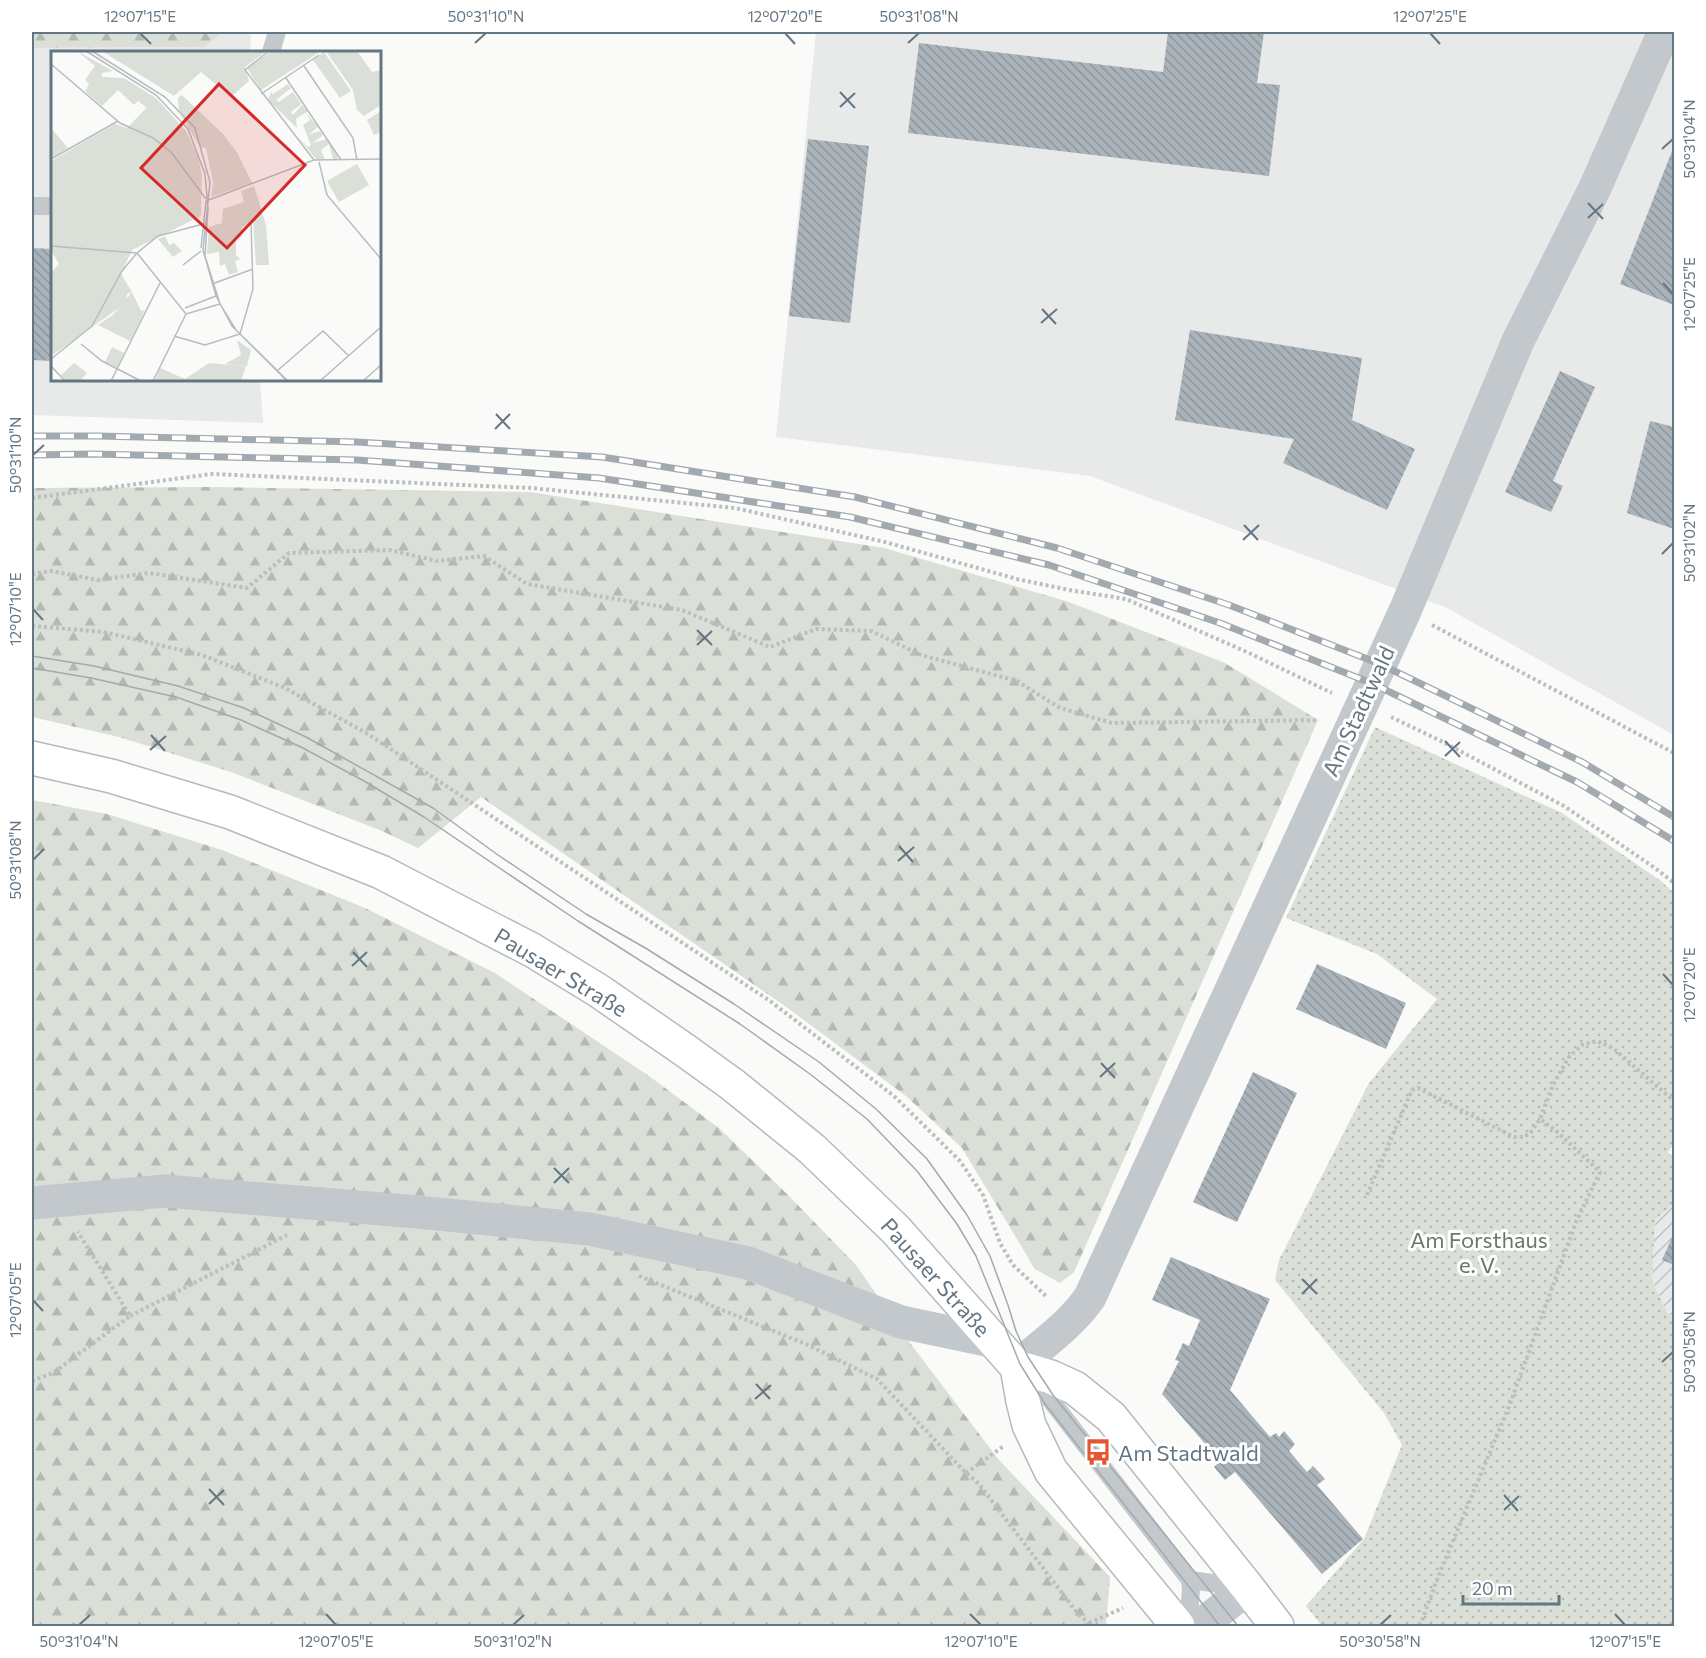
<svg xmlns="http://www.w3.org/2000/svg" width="1706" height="1658" font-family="Commissioner,sans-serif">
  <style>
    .built { fill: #e8e9e9 }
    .industrial { fill: url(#industrial-furrows) }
    .forest { fill: url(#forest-firs) }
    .park { fill: url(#park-dots) }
    .building { fill: url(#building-back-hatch) }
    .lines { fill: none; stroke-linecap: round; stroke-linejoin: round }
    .primary-casing { stroke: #b5babe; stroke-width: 36 }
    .path { stroke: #bbbfc2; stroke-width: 4; stroke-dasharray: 3 3; stroke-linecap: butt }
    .service { stroke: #c3c8cc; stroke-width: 18 }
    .minor { stroke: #c3c8cc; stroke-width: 33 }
    .primary { stroke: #fff; stroke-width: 33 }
    .tram { stroke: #a2aab0; stroke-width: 1.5 }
    .rail-casing { stroke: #a2aab0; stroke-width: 7 }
    .rail { stroke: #fff; stroke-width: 4.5; stroke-dasharray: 14; stroke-linecap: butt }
    .ticks { fill: none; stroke: #657683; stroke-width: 2 }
    .labels { text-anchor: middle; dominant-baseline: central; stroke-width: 6; stroke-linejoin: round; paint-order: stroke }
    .street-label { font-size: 22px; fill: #657683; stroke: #fff }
    .park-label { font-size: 22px; fill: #687a64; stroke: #fff }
    .poi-label { font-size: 22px; fill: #657683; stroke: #fff; text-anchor: start }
    .inset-road { fill: none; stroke: #b5bdc2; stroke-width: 1.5 }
    .view { fill: #d62828; fill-opacity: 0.15; stroke: #d62828; stroke-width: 3 }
    .inset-edge { fill: none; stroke: #657683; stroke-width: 3 }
    .neatline { fill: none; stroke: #657683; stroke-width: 2 }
    .ticks-label { font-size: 15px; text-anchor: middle; fill: #657683 }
  </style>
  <defs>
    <pattern id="industrial-furrows" width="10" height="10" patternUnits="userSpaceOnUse" patternTransform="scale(1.5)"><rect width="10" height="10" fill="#e8e9e9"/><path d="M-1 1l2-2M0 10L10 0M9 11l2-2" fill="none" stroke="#c0c1c2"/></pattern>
    <pattern id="forest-firs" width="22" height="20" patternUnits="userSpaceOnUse" patternTransform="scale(1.5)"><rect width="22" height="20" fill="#dadfd7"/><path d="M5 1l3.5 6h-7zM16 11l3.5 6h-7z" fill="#b4b9b4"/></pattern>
    <pattern id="park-dots" width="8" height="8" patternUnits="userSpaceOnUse" patternTransform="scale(1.5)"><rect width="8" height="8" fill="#dadfd7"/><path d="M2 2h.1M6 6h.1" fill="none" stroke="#b4b9b4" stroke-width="1.8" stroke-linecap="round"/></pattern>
    <pattern id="building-back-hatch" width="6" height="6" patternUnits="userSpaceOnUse" patternTransform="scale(1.5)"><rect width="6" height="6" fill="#aab3b9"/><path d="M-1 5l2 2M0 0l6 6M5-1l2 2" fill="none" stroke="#8e969c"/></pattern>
  </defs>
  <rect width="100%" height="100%" fill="#fafaf8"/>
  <path class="built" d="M223,32H251L250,52H52V380H260L263,423L32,415V48L205,47Z
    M816,32H1674V735L1445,607L1090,476L776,437Z"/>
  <path class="industrial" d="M1674,1203V1318L1667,1312L1652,1280L1655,1220Z"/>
  <path class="forest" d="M32,32H223L205,47L32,48Z
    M213,487L530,492L884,548L1069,602L1225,663L1318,720L1074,1272L1060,1283L1035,1269L962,1148L906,1096L785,1006L481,797L418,848L382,831L231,772L119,737L32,717V488Z
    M32,800L107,814L222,850L365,908L495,973L649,1076L719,1128L789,1196L856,1265L913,1347L999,1460L1110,1577L1106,1626H32Z"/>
  <path class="park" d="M1375,727L1562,813L1661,881L1674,893V1144L1668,1152L1674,1158V1203L1655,1220L1652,1280L1667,1312L1674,1318V1626H1322L1306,1606L1364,1539L1402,1445L1384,1413L1275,1280L1279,1260L1369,1083L1437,999L1377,954L1286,918Z"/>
  <path class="building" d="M1168,32H1264L1257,83L1280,85L1269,176L908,133L919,43L1163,72Z
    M808,139L869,146L850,323L789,316Z
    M1674,146V305L1620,284Z
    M32,248L52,249V361L32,360Z
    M1190,330L1362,358L1352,420L1415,449L1387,510L1283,463L1294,439L1175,420Z
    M1560,371L1595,387L1553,481L1563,486L1551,512L1505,492Z
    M1650,421L1674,427V529L1627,513Z
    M1317,964L1406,1003L1386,1049L1296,1009Z
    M1253,1072L1297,1093L1237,1222L1193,1202Z
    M1674,1233V1265L1662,1260Z
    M1171,1257L1270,1299L1230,1390L1270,1437L1276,1433L1279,1437L1284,1431L1295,1444L1289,1451L1307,1472L1313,1466L1325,1479L1317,1485L1363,1539L1322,1574L1235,1472L1225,1480L1214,1467L1220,1461L1162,1394L1179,1361L1175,1360L1183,1343L1189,1346L1200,1320L1152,1300Z"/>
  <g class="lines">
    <defs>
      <path id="primary" d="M32,758L111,776L230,812L381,872L532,950L599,991L686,1051L733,1085L812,1149L896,1230L1017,1367L1023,1401L1029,1425L1051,1471L1178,1626
        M1017,1367L1051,1377L1075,1388L1111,1417L1248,1588L1277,1626"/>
    </defs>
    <use href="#primary" class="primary-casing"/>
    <path class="path" d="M32,498L212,474L531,488L735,508L885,542L1017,579L1069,590L1126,599L1247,652L1332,693
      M32,574L51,571L98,580L149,573L247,588L289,553L390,550L437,561L484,556L527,584L682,610L770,647L816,629L871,631L921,655L1017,681L1060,708L1112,723L1319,720
      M1432,625L1674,753
      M32,626L103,632L202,655L285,688L368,734L770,1001L894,1096L960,1161L983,1195L1000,1243L1013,1265L1047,1297
      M1391,717L1439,740L1564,806L1655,868L1674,883
      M1367,1195L1412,1090L1418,1088L1514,1137H1524L1531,1132L1540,1119L1553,1085L1569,1057L1582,1045L1597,1041L1613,1048L1674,1101
      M639,1276L808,1345L877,1379L966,1473L979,1484L1078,1614L1092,1626
      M130,1316L287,1235
      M32,1381L53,1373L130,1316L78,1232
      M966,1473L1005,1445
      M1084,1626L1089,1623L1123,1608
      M1420,1626L1440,1572L1510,1404L1576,1222L1600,1172L1555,1130L1540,1119"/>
    <path class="service" d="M271,52L277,32
      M32,206H52
      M1025,1375L1049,1398L1190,1580L1191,1589L1188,1626
      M1190,1580L1248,1588"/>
    <path class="minor" d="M32,1203L165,1191L417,1212L589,1229L748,1263L901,1322L996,1342
      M1017,1367C1041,1345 1072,1324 1090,1297L1405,611L1518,341L1594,190L1664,32
      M1200,1626L1248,1588"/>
    <use href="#primary" class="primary"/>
    <path class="tram" d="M32,656L94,666L178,686L244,708L306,737L433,808L498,855L586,914L647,949L734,1004L819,1062L876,1109L927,1159L967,1215L990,1256L1008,1305L1016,1331L1028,1357L1053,1395L1238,1626
      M32,668L91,678L176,697L241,720L301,747L364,781L424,817L578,921L740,1024L810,1074L867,1119L917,1171L957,1224L976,1256L1020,1364L1045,1404L1220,1626"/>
    <defs>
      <path id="rail" d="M32,436H98L357,442L602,457L855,497L1057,548L1229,605L1380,664L1582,762L1674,817
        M32,455L92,454L357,460L599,478L850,517L1049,565L1220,623L1371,683L1577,782L1674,841"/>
    </defs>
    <use href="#rail" class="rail-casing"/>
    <use href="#rail" class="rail"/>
  </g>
  <path class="ticks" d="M140,33L151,44M785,33L795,44M1430,33L1440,44M475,43L486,33M908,43L919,33M840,92L855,108M840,107L855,93M1662,149L1673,139M1588,203L1603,219M1588,218L1603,204M1663,283L1673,294M1042,309L1056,324M1041,323L1057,309M496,414L510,429M495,429L510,414M33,455L44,445M1244,525L1258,540M1243,540L1259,525M1662,554L1673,543M33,609L43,620M697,630L712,645M697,645L712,631M151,735L165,751M1445,741L1460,757M150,750L166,736M1445,756L1460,742M899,846L913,862M33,860L44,849M898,861L914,847M353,952L367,967M352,966L367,952M1663,974L1673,985M1101,1063L1115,1078M1100,1077L1115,1063M554,1168L569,1183M554,1183L569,1168M1302,1279L1317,1294M1302,1294L1317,1279M33,1300L43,1311M1662,1362L1673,1352M756,1384L770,1399M755,1399L771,1385M209,1489L224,1505M1504,1495L1518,1511M209,1504L224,1490M1504,1510L1519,1496M326,1614L336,1625M970,1614L981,1625M1615,1614L1625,1625M79,1625L90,1615M513,1625L524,1615M1380,1625L1391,1615"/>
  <defs>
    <symbol id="bus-bare" viewBox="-9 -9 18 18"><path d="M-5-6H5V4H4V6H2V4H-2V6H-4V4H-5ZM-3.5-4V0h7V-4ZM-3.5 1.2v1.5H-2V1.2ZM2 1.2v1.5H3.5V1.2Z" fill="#e4572e" stroke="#fff" stroke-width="2.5" paint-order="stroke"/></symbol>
  </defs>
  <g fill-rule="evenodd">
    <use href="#bus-bare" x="1079" y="1433" width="38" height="38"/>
  </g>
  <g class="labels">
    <g class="street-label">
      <text transform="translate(1358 711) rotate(-65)">Am Stadtwald</text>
      <text transform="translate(561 972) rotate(31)">Pausaer Straße</text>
      <text transform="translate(936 1277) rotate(48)">Pausaer Straße</text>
    </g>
    <g class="park-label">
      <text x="1479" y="1239">Am Forsthaus<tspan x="1479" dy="25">e. V.</tspan></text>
    </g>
    <g class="poi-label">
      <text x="1118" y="1452">Am Stadtwald</text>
    </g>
  </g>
  <g transform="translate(51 51)">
    <rect width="330" height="330" fill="#fafaf8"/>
    <path d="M26,0L62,20L51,22V26L73,27L105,47L96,57L87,50L83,54L67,39L51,55L34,40L38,33L34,29L44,15ZM275,0H306L321,21L330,19V54L313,65L306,59L302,39ZM237,33L240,37L225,49L228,51L242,41L250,53L240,61L242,64L251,54L257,60L245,68L246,77L217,49L220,41L222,43ZM255,62L267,76L257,84L269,80L272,84L262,92L276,88L287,104L286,108H282L278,93L270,99L274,109L265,108L247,86L257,96L260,94L252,74L259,69ZM186,289L200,299L196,315L174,313L190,304Z" fill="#dadfd7"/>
    <path d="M51,0H216L194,16L198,30L180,46L150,21L123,45ZM131,44L172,83L187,103L201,132L160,146L162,131L155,97L149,96L128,61L127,47ZM105,47L135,80L147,106L151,124L150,165L81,199L70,223L81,241L76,243L75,252L0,305V222L8,213L0,199V110L64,73L76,77Z" fill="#dadfd7"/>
    <path d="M221,0H265L267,2L210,39L196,17ZM273,1L300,40L289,47L262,9ZM330,60V81L323,84L316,69ZM0,77L17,97L0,107ZM203,135L215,174L218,214H205L202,170L191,176L190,186L185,188V205L190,208L184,210L187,221L178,224L174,213L169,215L168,201L156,203L158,176L171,172L172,158L193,151L190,140ZM62,264L63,274L89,270L79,290L47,274ZM61,296L73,302L66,316L54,311ZM23,312L36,322L29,330H15L10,324ZM158,312L195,315L190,330H104L109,317L134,328Z" fill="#dadfd7"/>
    <path d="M306,113L318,134L288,151L276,130ZM114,185L118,194L123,192L131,200L122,206L107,188ZM81,241L90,260L94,259L89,270L68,276L63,274L62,264Z" fill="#dadfd7"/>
    <path class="inset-road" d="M35,0L105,44L137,78L154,123L157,157L154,205L169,253L185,279L237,330M41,0L114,46L144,77L159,131L152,199L165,245L181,275L236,330M218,0L194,19L263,109M0,13L69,72L102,87L120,101L155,148M253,15L302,87L306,109M235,27L290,109M210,43L268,4M0,108L67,70M268,111L276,144L330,208M155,150L263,109L330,108M0,195L86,202M150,197L155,150M86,202L135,263L169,253M132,214L150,200M161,233L202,218M134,257L165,245M123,285L154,294L189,283L202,238L200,171M30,293L51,310L90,330M0,308L41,275L71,220L86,202L107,185L156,172M0,315L14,330M226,320L272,280L298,305M60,330L109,232M102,330L135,263M269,330L330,276M312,330L330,314"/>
    <path class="view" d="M168,33L254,114L176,197L90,117Z"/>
    <rect width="330" height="330" class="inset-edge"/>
  </g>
  <rect width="1706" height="1658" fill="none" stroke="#ffffff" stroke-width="66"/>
  <path d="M1463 1595v9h96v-9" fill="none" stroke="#657683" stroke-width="3"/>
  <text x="1472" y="1595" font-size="18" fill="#657683" stroke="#ffffff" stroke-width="4.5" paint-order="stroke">20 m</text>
  <rect x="33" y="33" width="1640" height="1592" class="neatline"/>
  <g class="ticks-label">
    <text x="140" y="22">12°07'15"E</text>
    <text x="486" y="22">50°31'10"N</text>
    <text x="785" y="22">12°07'20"E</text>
    <text x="919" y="22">50°31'08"N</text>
    <text x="1430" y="22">12°07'25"E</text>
    <text transform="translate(1690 139) rotate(-90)" y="5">50°31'04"N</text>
    <text transform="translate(1690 294) rotate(-90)" y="5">12°07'25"E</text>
    <text transform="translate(16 455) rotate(-90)" y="5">50°31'10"N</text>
    <text transform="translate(1690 543) rotate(-90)" y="5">50°31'02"N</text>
    <text transform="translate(16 609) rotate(-90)" y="5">12°07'10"E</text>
    <text transform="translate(16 860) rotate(-90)" y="5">50°31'08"N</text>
    <text transform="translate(1690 985) rotate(-90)" y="5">12°07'20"E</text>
    <text transform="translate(16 1300) rotate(-90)" y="5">12°07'05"E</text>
    <text transform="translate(1690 1352) rotate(-90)" y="5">50°30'58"N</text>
    <text x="79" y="1647">50°31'04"N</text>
    <text x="336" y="1647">12°07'05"E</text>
    <text x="513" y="1647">50°31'02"N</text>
    <text x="981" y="1647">12°07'10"E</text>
    <text x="1380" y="1647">50°30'58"N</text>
    <text x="1625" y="1647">12°07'15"E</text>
  </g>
</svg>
